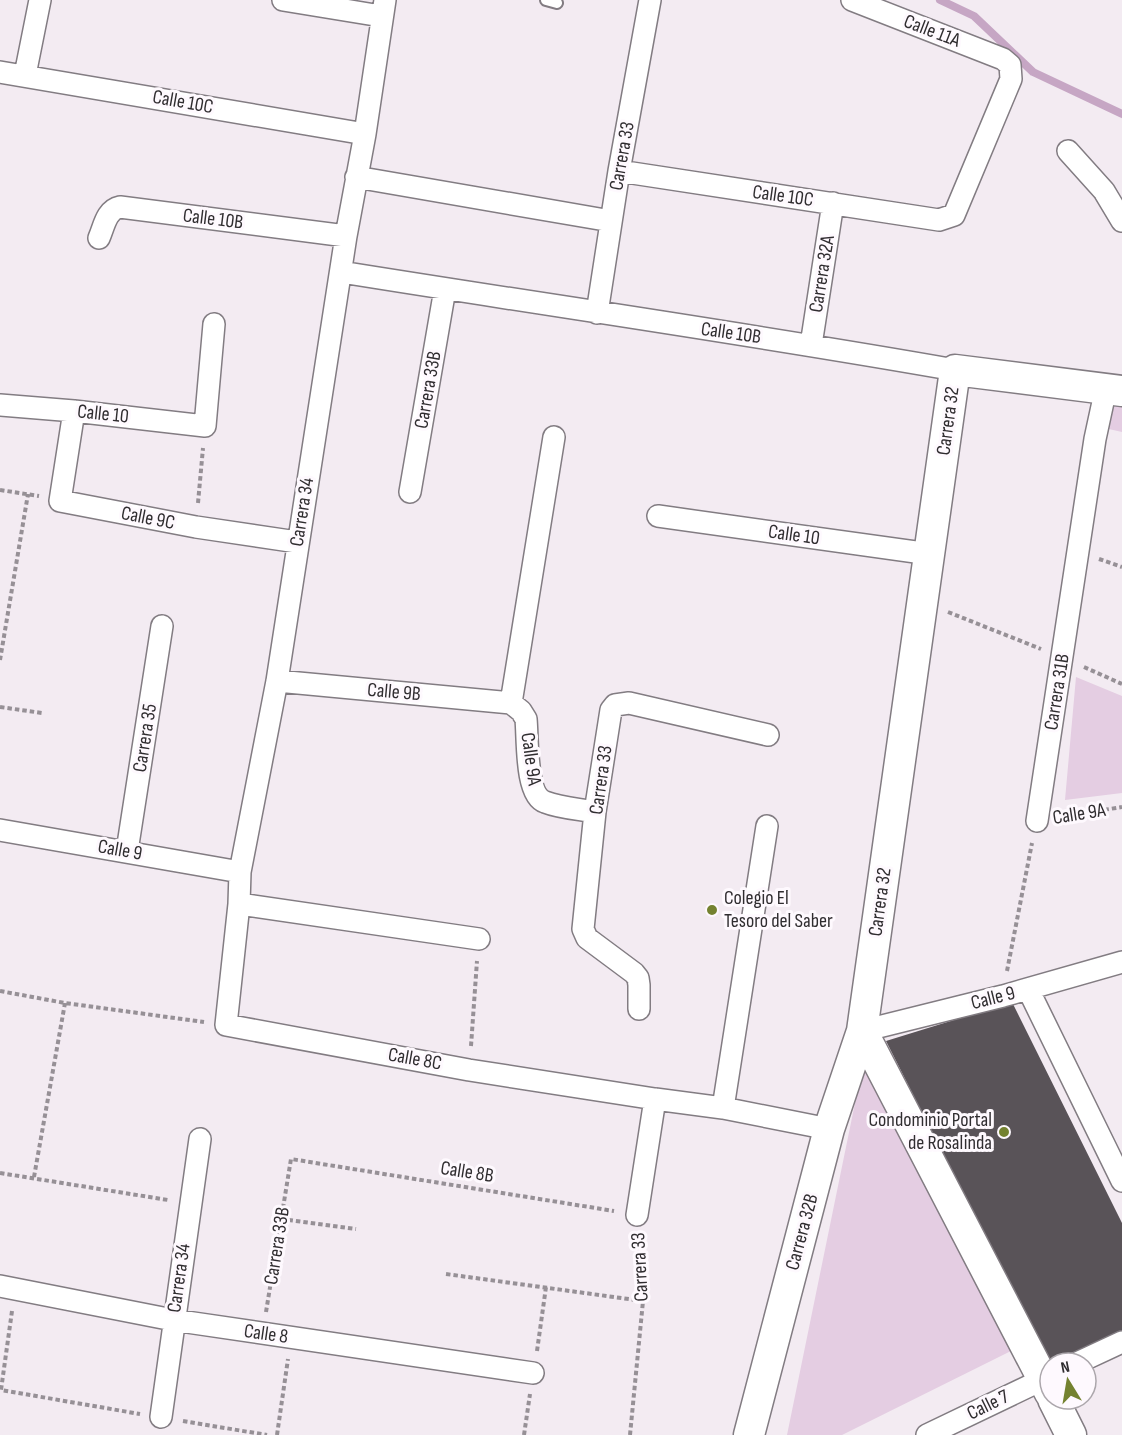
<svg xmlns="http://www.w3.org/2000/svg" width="1122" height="1435" font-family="'Sofia Sans Condensed',sans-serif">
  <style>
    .green { fill: #e4cde2 }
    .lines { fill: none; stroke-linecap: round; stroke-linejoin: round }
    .stream { stroke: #c6a6c4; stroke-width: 8 }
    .building { fill: #595358 }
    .lane-casing { stroke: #827c82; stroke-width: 14 }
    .street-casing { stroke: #827c82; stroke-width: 24 }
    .secondary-casing { stroke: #827c82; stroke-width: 33 }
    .path { stroke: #969096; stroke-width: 4; stroke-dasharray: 4.5 3; stroke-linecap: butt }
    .lane { stroke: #fff; stroke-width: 10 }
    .street { stroke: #fff; stroke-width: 21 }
    .secondary { stroke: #fff; stroke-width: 30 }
    .poi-dot { fill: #748230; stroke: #fef9fe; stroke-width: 2 }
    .labels { text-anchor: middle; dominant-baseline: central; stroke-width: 6; stroke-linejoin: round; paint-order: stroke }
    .street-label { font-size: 20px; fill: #302d30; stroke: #fef9fe }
    .poi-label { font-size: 20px; fill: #302d30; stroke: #fef9fe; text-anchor: start }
  </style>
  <rect width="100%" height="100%" fill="#f3ebf2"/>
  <path class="green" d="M1109,393L1122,396V432L1100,427Z
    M1076,677L1122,696V793L1065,800Z
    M863,1064L1011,1351L842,1435H787Z"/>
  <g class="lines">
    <path class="stream" d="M940,0L974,16L1033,72L1122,114"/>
  </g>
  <path class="building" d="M1012,1002L1122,1223V1342L1077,1363H1050V1367L886,1041Z"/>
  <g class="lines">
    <defs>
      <path id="lane" d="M546,0L557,3"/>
      <path id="street" d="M283,0L381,16
        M385,0L365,134L346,236L277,681L240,872L239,904L226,1025L469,1070L655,1099L723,1108L829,1129
        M0,72L365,134
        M25,75L40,0
        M1068,151L1104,191L1122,221
        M619,171L939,220L954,215L1011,79L1010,65L1003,59L852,0
        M356,177L611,221
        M99,238C104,227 106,210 120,207L346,236
        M341,272C546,305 751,334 955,370
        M597,313L619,171L650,0
        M811,345L833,203
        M0,405L74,411L205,426L214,324
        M74,411L60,501L196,527L297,542
        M410,492L445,289
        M658,516L930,554
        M277,681L511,703
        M511,703L554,437
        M511,703L521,711L526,719C528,738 525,795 545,802C560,808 579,809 595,812
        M1037,821L1095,439L1106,388
        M0,830L240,872
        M127,851L162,626
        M239,904L479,939
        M1028,989L1122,1181
        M639,1009V985L638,978L634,973L587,938L583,929L595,812L611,710L615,705L629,703L768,735
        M862,1031L1003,996L1122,962
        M723,1108L767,826
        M637,1215L655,1099
        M0,1286L173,1320L533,1373
        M1077,1363L1122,1342
        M161,1417L200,1139
        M927,1435L1050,1376"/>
      <path id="secondary" d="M862,1031L1050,1393
        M1053,1399L1071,1435
        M749,1435L829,1129L862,1031L955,370L1122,391"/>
    </defs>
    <use href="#lane" class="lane-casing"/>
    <use href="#street" class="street-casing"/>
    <use href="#secondary" class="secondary-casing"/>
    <path class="path" d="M0,490L39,496
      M198,503L203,448
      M1099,559L1122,567
      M948,612L1041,649
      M0,660L28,494
      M1084,667L1122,684
      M0,707L42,713
      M1060,817L1122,807
      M1007,971L1032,843
      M0,991L65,1003L204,1022
      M471,1046L477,961
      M0,1173L168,1200
      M34,1177L65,1003
      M281,1219L356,1229
      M446,1274L643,1301
      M12,1311L1,1390L140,1414
      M266,1312L291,1159L614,1211
      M537,1351L546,1287
      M183,1421L267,1435
      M277,1435L288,1359
      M524,1435L530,1394
      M630,1435L643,1301L639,1238"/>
    <use href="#lane" class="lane"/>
    <use href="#street" class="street"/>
    <use href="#secondary" class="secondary"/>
  </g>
  <g class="poi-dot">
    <circle cx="712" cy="910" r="6"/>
    <circle cx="1004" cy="1132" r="6"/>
  </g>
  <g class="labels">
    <g class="street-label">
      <text transform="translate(932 31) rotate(21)">Calle 11A</text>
      <text transform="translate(183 102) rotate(10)">Calle 10C</text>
      <text transform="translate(622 156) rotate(-80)">Carrera 33</text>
      <text transform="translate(783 196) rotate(8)">Calle 10C</text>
      <text transform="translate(213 219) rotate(7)">Calle 10B</text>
      <text transform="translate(822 274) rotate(-81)">Carrera 32A</text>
      <text transform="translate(731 333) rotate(8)">Calle 10B</text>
      <text transform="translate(428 390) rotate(-80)">Carrera 33B</text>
      <text transform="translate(103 414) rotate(6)">Calle 10</text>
      <text transform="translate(948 421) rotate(-82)">Carrera 32</text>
      <text transform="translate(302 512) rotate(-81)">Carrera 34</text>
      <text transform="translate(148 518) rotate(11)">Calle 9C</text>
      <text transform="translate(794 535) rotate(8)">Calle 10</text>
      <text transform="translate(394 692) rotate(5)">Calle 9B</text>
      <text transform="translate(1057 692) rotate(-81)">Carrera 31B</text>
      <text transform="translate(145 738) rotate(-81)">Carrera 35</text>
      <text transform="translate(531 759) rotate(82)">Calle 9A</text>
      <text transform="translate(601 780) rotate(-82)">Carrera 33</text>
      <text transform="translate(1079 814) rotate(-9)">Calle 9A</text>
      <text transform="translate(120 850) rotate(10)">Calle 9</text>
      <text transform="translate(880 902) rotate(-82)">Carrera 32</text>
      <text transform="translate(993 998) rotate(-14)">Calle 9</text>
      <text transform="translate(415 1059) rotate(10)">Calle 8C</text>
      <text transform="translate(467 1172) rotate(9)">Calle 8B</text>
      <text transform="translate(802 1232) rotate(-75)">Carrera 32B</text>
      <text transform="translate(277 1246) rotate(-81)">Carrera 33B</text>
      <text transform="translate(640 1267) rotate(-93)">Carrera 33</text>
      <text transform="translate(179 1278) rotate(-82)">Carrera 34</text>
      <text transform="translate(266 1334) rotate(8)">Calle 8</text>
      <text transform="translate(988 1405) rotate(-26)">Calle 7</text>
    </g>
    <g class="poi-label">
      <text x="724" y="898">Colegio El<tspan x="724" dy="23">Tesoro del Saber</tspan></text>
      <text x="992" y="1120" text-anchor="end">Condominio Portal<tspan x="992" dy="23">de Rosalinda</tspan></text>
    </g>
  </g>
  <g transform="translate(1068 1381) rotate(349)"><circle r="28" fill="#fef9fe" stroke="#aca7ac" stroke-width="1.5"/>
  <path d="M0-4.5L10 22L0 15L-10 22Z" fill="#748230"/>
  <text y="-9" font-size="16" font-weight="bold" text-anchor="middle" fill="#302d30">N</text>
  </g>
</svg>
